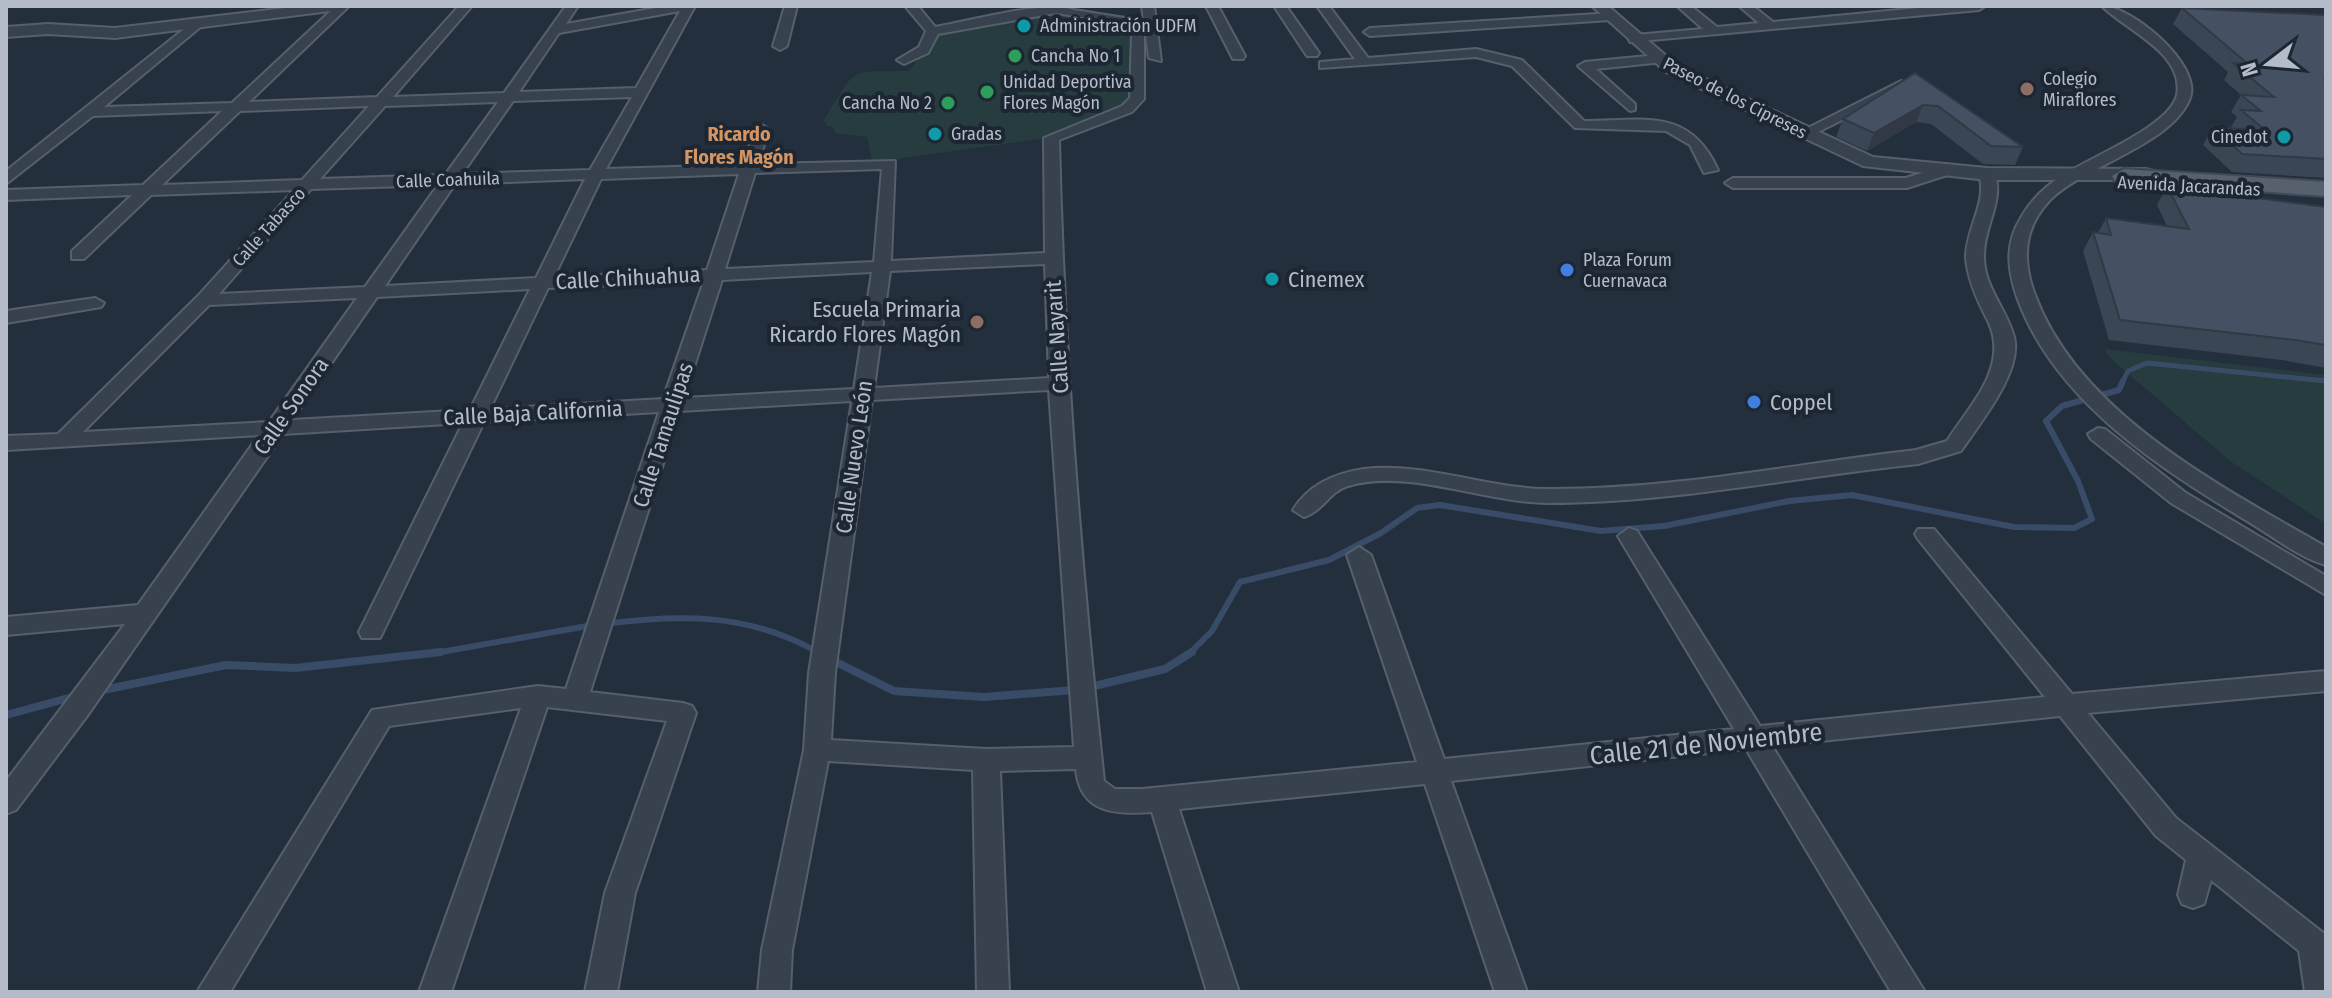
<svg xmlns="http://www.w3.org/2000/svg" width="2332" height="998" font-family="'Fira Sans Condensed',sans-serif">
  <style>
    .green { fill: #263c3f }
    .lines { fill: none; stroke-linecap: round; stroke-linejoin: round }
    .stream-far2 { stroke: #394c67; stroke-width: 5 }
    .stream-far1 { stroke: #394c67; stroke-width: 6 }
    .stream { stroke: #394c67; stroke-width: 8 }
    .minor-casing { stroke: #565f6c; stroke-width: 4 }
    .tertiary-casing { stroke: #565f6c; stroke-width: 4 }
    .primary-casing { stroke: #414a57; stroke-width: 4 }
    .minor { fill: #38414e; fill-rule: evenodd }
    .tertiary { fill: #38414e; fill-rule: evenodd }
    .primary { fill: #56606e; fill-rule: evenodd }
    .wall { fill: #3b4654 }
    .shaded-wall { fill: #303945 }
    .building { fill: #455162; stroke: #303945; stroke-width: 2 }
    .culture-dot { fill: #0f9aa8; stroke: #1d2633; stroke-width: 3 }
    .leisure-dot { fill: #2e9e5b; stroke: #1d2633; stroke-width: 3 }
    .education-dot { fill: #8d6e63; stroke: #1d2633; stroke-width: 3 }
    .shop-dot { fill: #3f7fe0; stroke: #1d2633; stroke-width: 3 }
    .labels { text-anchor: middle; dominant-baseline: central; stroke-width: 8; stroke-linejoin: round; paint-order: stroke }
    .far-poi-label { font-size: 18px; fill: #b4bcc9; stroke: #1d2633; text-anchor: start }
    .far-street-label { font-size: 18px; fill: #b4bcc9; stroke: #1d2633 }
    .far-neighbourhood-label { font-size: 20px; font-weight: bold; fill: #d59563; stroke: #1d2633 }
    .street-label { font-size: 22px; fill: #b4bcc9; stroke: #1d2633 }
    .poi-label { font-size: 22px; fill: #b4bcc9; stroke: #1d2633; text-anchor: start }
    .near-street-label { font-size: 26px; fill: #b4bcc9; stroke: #1d2633 }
  </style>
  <rect width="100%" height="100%" fill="#242f3e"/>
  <path class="green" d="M1050,11L1125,22L1136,28L1133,100L1126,107L1046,138L896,159L872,160L867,137L835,133L834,128L826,125L824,120C858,65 847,72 909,71L937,35Z
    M2104,349L2326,375V524L2230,461L2110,358Z"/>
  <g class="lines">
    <path class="stream-far2" d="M2122,383L2128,371L2147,363L2326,381"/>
    <path class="stream-far1" d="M604,624C680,614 749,613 817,652
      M430,654L593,625
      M1189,654L1212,631L1240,582L1329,560L1381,533L1417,508L1440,505L1601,531L1664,526L1789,501L1852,495L2014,527L2074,528L2092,519L2078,481L2046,421L2062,406L2119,390L2123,381"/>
    <path class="stream" d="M830,659L894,691L984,697L1075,690
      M1090,687L1165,669L1192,652
      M98,691L226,665L295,668L441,652
      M6,715L76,696"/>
    <defs>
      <path id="minor" d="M336,6H349L249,102L377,97L459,6H472L393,97L504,93L566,6H578L566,24L667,6H695L606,169L743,165L755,129L762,125L769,129L758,164L895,161L891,261L1045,253L1044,138L1122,106L1130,98L1132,33L1124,24L1056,13L938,34L928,53L904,64L897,60L919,47L926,31L905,6H918L935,27C974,20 1045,0 1074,10L1138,20L1144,33V99L1132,112L1059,140C1064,355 1081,567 1104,781L1115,789H1142L1417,762L1347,555L1359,547L1371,555L1444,759L1734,729L1618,536L1629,528L1637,531L1760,726L2045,697L1918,539L1915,534L1918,529H1934L2072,694L2326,671V691L2088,713L2176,818L2326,935V992H2305L2299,951L2211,880L2204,904L2193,908L2182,904L2178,895L2186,860L2156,836L2060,716L1772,746L1925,992H1891L1746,749L1451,781L1527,992H1495L1425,784L1179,809L1239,992H1207L1152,812C1115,815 1080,813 1076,769L1000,771L1009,992H977L973,770L828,761L792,950L790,992H758L762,950L804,750L809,673L852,401L680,411L590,692L683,703L692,706L696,713L635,893L617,992H585L605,893L667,721L547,707L451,992H419L521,708L389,726L230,992H197L372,710L538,686L566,689L659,412L484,422L383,632L380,638H362L359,632L463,423L283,434L87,716L16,810L6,814V781L125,624L6,635V617L138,605L259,435L6,450V436L58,434L198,296L294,190L151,195L84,259H72V251L132,195L6,200V190L143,185L222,111L93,116L6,184V171L194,21L204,24L104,107L232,103ZM680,11L636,88L519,92L559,33ZM632,97L590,170L462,174L513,101ZM498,102L445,175L320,179L385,106ZM369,106L302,180L162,185L240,111ZM882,169L874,262L725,269L755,173ZM739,174L707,270L554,277L601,179ZM585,179L536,278L385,286L455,184ZM438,185L365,287L219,294L311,189ZM1045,264L1049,378L874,388L890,271ZM872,272L854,389L684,398L722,280ZM704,281L663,399L490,409L548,288ZM530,289L470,410L292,420L377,297ZM357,298L269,422L83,432L209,305ZM1049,390L1074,747L986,749L831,740L835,673L872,400Z
        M785,6H797L787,46L780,50L773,46Z
        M1142,6H1154L1161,61L1149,58Z
        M1206,6H1218L1245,56L1243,59H1233Z
        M1274,6H1286L1319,53L1317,56H1307Z
        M1317,6H1329L1368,58L1476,49L1522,60L1584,121C1643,121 1689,106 1718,170L1704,173L1690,145L1666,131L1575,128L1512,66L1476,57L1320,68V62L1355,59Z
        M1677,6H1691L1717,27L1759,23L1739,6H1753L1773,22L1940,6H1985L1979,10L1630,42L1629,39L1635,35L1703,29Z
        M2102,6C2131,6 2202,64 2190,98C2172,145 2085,165 2050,200C2023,228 2022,261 2035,295C2079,414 2222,487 2326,547V565C2300,558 2275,538 2252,524C2161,469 2054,401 2017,297C2007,268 2005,242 2022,216C2031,200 2045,187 2060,177C2086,159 2170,127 2177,95C2185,53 2124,29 2102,6Z
        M1614,13V19L1610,20L1370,36L1364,32L1370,28Z
        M1658,55L1663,56V62L1596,69L1635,104V110L1630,111L1578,66L1585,62Z
        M1901,81L1908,85L1906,88L1808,137L1796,134Z
        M1947,165L1955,170L1953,173L1907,188H1733L1725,183L1733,178H1906Z
        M1987,169L1995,174C2004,202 1983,228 1984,257C1984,288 2007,309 2014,337C2023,371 1980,423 1961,451L1918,464C1795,477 1672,503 1548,503C1486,503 1407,468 1348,486C1330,491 1322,512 1304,517L1293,510C1309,484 1336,473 1364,469C1425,462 1485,488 1546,489C1670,490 1794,464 1916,450L1947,441C1970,405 2010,366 1988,321C1978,302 1967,279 1966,257C1966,228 1988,202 1979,174Z
        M95,298L104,303L101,307L6,323V311Z
        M2098,428L2105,429L2186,493L2326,576V595L2171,503L2091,439L2088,434Z"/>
      <path id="tertiary" d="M302,6H345L338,10L115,38L48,34L6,37V27L48,24L115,28Z
        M1592,6H1608L1678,66L1873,157L1987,168L2146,169L2153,171V179L2227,182L2236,188L2227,194L2126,189L2119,187L2118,180H1987L1863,166L1666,72Z"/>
      <path id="primary" d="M2124,169L2326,182V196L2115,181L2112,176Z"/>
    </defs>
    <use href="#minor" class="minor-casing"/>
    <use href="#tertiary" class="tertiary-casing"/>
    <use href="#primary" class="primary-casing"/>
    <use href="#minor" class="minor"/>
    <use href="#tertiary" class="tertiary"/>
    <use href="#primary" class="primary"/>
  </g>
  <path class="wall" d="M2182,8L2326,15V178L2232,172L2203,145L2213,127L2233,129L2231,127L2237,117L2231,112L2241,95L2224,80L2228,72L2173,24Z
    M1915,73L2023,147L2015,165L1983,164L1931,124L1916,122L1867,151L1836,137L1843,119Z
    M2167,186L2326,207V368L2282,360L2109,340L2083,251L2093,232L2098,233L2106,218L2167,226L2157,205Z"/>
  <path class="shaded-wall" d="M1923,105L1916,122L1867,151L1874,133Z"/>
  <path class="building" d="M2182,8L2326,15V80H2325L2326,81V159L2242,154L2213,127L2266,131L2241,110L2261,111L2241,95L2274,97L2233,63L2248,64Z
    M1915,73L2023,147L1991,146L1938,106L1923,105L1874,133L1843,119Z
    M2167,186L2326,207V345L2295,340L2120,320L2093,232L2111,235L2106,218L2189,229Z"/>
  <g class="culture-dot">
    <circle cx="1024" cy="26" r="8"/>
    <circle cx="935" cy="134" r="8"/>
    <circle cx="2284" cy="137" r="8"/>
    <circle cx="1272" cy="279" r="8"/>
  </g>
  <g class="leisure-dot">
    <circle cx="1015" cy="56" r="8"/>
    <circle cx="987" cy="92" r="8"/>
    <circle cx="948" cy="103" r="8"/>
  </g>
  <g class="education-dot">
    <circle cx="2027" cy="89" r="8"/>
    <circle cx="977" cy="322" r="8"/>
  </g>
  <g class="shop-dot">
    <circle cx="1567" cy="270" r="8"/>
    <circle cx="1754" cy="402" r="8"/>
  </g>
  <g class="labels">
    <g class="far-poi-label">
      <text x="1040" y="26">Administración UDFM</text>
      <text x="1031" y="56">Cancha No 1</text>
      <text x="2043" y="79">Colegio<tspan x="2043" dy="21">Miraflores</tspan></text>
      <text x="1003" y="82">Unidad Deportiva<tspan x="1003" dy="21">Flores Magón</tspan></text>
      <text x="932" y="103" text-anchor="end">Cancha No 2</text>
      <text x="951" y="134">Gradas</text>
      <text x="2268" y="137" text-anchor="end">Cinedot</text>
      <text x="1583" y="260">Plaza Forum<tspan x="1583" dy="21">Cuernavaca</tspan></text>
    </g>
    <g class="far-street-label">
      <text transform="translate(1735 98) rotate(27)">Paseo de los Cipreses</text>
      <text transform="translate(448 180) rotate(-2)">Calle Coahuila</text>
      <text transform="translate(2189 186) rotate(3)">Avenida Jacarandas</text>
      <text transform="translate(269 227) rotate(-48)">Calle Tabasco</text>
    </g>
    <g class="far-neighbourhood-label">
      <text x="739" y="134">Ricardo<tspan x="739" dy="23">Flores Magón</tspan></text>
    </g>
    <g class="street-label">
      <text transform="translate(628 278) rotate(-3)">Calle Chihuahua</text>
      <text transform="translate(1057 337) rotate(-94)">Calle Nayarit</text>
      <text transform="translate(291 406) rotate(-55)">Calle Sonora</text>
      <text transform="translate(533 413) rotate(-3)">Calle Baja California</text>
      <text transform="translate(663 435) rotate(-72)">Calle Tamaulipas</text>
      <text transform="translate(854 457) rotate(-82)">Calle Nuevo León</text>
    </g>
    <g class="poi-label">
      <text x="1288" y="279">Cinemex</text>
      <text x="961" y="309" text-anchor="end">Escuela Primaria<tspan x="961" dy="25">Ricardo Flores Magón</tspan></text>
      <text x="1770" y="402">Coppel</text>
    </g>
    <g class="near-street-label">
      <text transform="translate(1706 744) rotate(-6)">Calle 21 de Noviembre</text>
    </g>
  </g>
  <rect width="2332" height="998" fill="none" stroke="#b4bcc9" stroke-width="16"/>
  <g transform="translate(2268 64) rotate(254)" stroke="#1d2633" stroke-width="6" paint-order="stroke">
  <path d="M0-6L14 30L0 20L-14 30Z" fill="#b4bcc9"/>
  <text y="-12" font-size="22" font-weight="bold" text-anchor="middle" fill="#b4bcc9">N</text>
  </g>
</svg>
